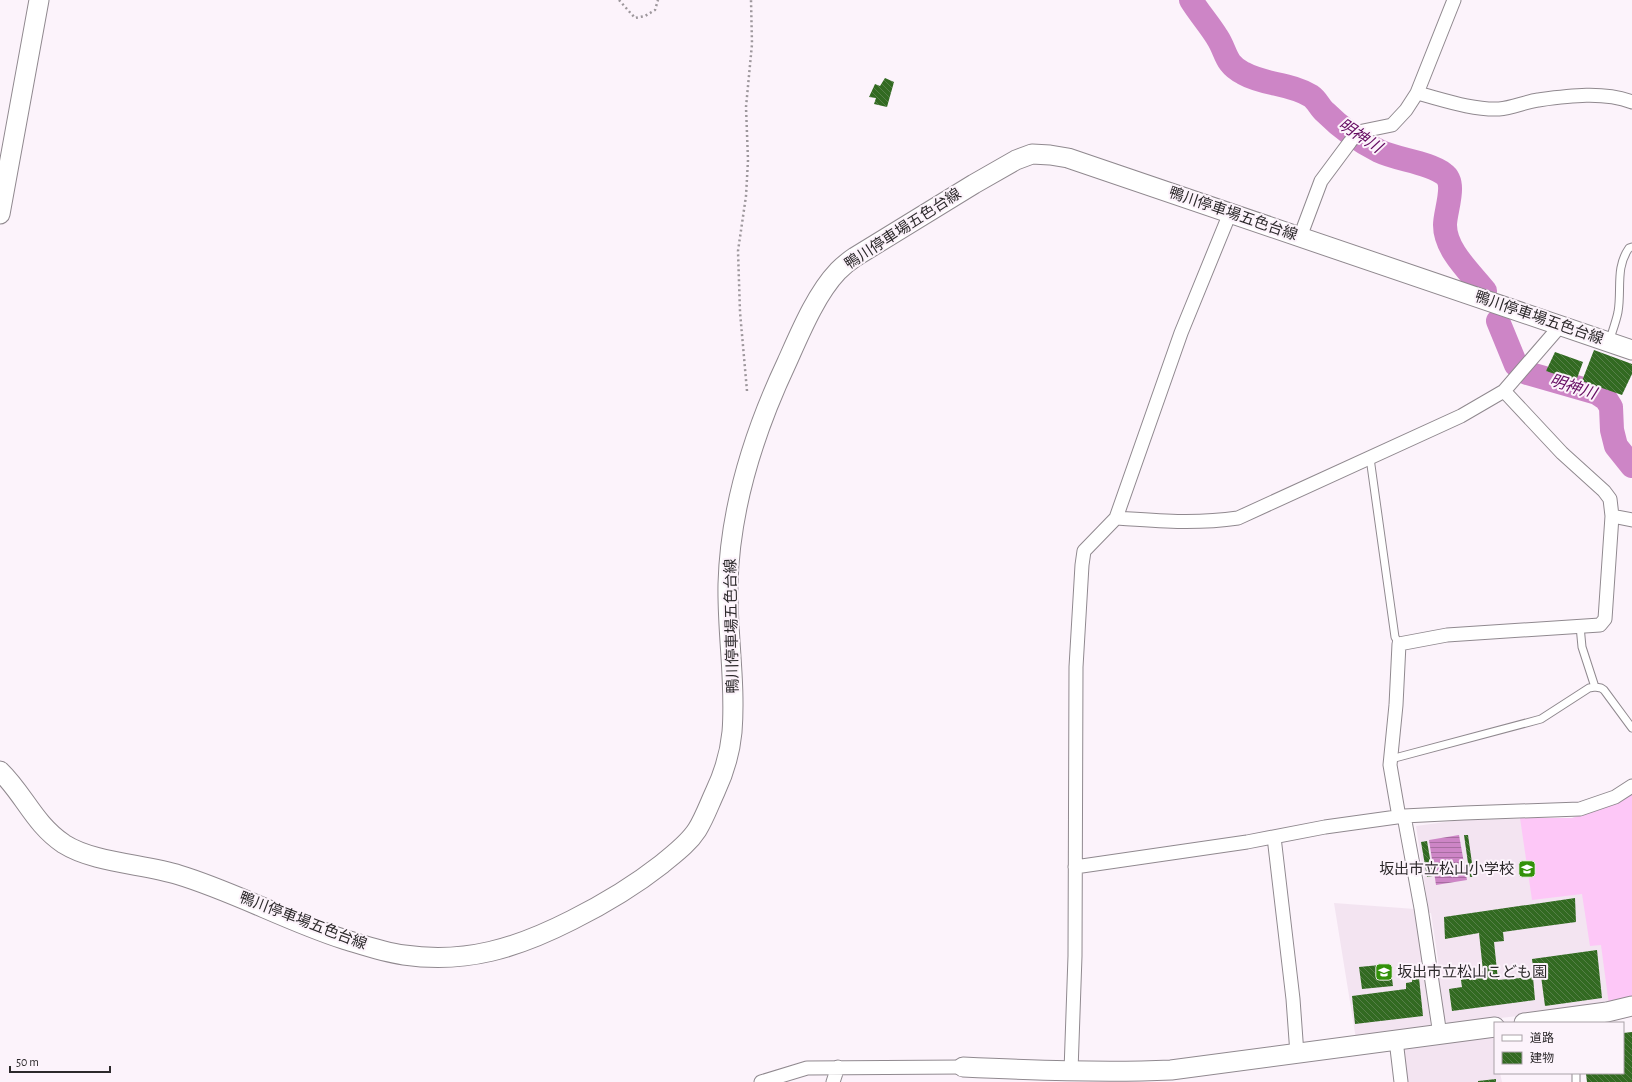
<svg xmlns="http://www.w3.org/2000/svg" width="1632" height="1082" font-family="'Alegreya Sans','Noto Sans JP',sans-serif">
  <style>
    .built { fill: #f3e4f1 }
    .pitch { fill: #fdc7f7 }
    .water { fill: url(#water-rules) }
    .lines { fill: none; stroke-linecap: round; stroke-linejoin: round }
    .river { stroke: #cd85c6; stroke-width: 24 }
    .building { fill: url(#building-back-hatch) }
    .lane-casing { stroke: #90898f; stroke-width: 9 }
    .street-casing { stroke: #90898f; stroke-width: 15 }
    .secondary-casing { stroke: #90898f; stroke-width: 21 }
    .path { stroke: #9d979c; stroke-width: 2.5; stroke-dasharray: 2 3; stroke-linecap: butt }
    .lane { stroke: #fff; stroke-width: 7 }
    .street { stroke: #fff; stroke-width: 13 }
    .secondary { stroke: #fff; stroke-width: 19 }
    .labels { text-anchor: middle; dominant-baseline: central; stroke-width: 4; stroke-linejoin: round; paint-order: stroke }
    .street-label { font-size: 15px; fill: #2c292b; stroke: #fcf3fb }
    .poi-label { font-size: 15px; fill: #2c292b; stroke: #fcf3fb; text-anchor: end }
    .water-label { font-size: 16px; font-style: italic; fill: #640a60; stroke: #fcf3fb }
  </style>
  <defs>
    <pattern id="water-rules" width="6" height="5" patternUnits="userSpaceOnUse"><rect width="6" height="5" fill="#cd85c6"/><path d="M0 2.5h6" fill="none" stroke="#a76da1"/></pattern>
    <pattern id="building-back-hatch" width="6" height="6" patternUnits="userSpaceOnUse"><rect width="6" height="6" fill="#326a21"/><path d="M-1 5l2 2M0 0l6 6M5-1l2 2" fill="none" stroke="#567f48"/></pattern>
  </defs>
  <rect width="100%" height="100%" fill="#fcf3fb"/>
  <path class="built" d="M1632,791V1000L1605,1006L1448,1024L1444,1019L1439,988L1438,960L1431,913H1429L1416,826L1460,820L1572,818L1592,812Z
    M1334,903L1415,909L1433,1043L1495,1035V1073H1500L1502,1082H1407L1402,1034L1356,1039Z"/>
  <path class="pitch" d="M1632,791V1000L1609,1005L1601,945L1590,946L1582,894L1532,900L1520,818H1572L1592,812Z"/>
  <path class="water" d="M1459,835L1467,880L1436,885L1429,840Z"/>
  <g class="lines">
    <path class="river" d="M1191,0C1199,13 1209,24 1217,37C1227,52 1224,63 1243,73C1264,85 1290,83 1311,96C1317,100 1320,108 1325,112C1340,127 1359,141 1379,151C1398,160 1428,162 1444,174C1457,183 1445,211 1445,225C1445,250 1470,272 1485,291
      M1498,321L1516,365L1527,373L1597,393L1606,399L1611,407L1612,430L1616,446L1632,466"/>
  </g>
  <path class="building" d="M885,78L894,82L887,107L874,104L876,98L869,97L875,84L880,86Z
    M1594,350L1632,364V374L1622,395L1582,381Z
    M1555,352L1583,362L1576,381L1546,371Z
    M1464,835H1468L1474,877H1470Z
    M1427,841L1433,876L1427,877L1421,842Z
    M1575,898L1576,922L1503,932L1504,941L1494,942L1498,980L1533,977L1535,1000L1452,1011L1449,989L1462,987L1460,974L1483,971L1479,933L1445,939L1444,917Z
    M1597,950L1602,998L1545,1006L1541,976L1534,977L1532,959Z
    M1390,964L1393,986L1362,989L1359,967Z
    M1419,978L1423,1016L1355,1024L1352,996L1406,989V983L1412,982V979Z
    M1632,1032V1082H1587L1586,1074L1589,1073H1623V1033Z
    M1496,1079V1082H1478V1081Z"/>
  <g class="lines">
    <defs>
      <path id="lane" d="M1609,342C1612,332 1616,322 1618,312C1622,289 1615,268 1629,248L1632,247
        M1370,458L1395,637L1399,644
        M1580,626L1582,647L1595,687
        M1391,759L1541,719L1589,688L1595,687L1601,688L1604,690L1632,728
        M1576,1073V1082"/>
      <path id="street" d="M1417,93C1444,100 1472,110 1499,109C1512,108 1525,102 1538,100C1568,96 1603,91 1632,102
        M1300,237L1321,181L1350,142L1358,132L1392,125L1406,110L1417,93L1454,0
        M1504,391L1562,453L1604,491L1610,499L1612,516
        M1116,518L1181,333L1230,213
        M1404,816L1421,908L1440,1035
        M1399,817L1390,765L1396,705L1399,644L1447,635L1600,625L1605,619L1612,516L1632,520
        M1274,837L1293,999L1297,1054
        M1075,867L1247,842L1325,827L1404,816L1464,813L1580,809L1615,797L1632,786
        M1396,1040L1401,1082
        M1071,1071L1075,956L1076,667L1082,565L1084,551L1116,518C1157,521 1197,524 1238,518L1461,416L1504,391L1561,325
        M761,1082L807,1068L963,1067
        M833,1082L838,1067"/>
      <path id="secondary" d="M0,214L39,0
        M0,771C24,794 34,824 64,844C94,863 145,864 179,875C235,892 287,921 343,939C363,945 383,952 404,955C466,964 517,948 572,920C604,904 634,886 662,864C674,854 688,844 697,830C704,819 709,805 715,792C724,773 730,753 732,732C736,683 727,634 728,584C730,506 754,432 787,362C800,333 816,294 838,271C843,266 849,261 855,257L974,184L1016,160L1032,154L1050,155L1068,158L1632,350
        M1524,1023L1607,1012L1632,1006
        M963,1067C1032,1070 1102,1073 1171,1070L1495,1027"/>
    </defs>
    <use href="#lane" class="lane-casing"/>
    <use href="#street" class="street-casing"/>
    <use href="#secondary" class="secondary-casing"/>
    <path class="path" d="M619,0L635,18L645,16L655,10L658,0
      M747,391L740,312L738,251L746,196L748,160L746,107L752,44L751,0"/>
    <use href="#lane" class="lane"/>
    <use href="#street" class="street"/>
    <use href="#secondary" class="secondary"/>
  </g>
  <defs>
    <symbol id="school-square" viewBox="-11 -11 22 22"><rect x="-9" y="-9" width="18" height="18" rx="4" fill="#329109" stroke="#fcf3fb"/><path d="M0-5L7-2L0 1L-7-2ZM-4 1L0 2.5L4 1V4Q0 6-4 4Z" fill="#fff"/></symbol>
  </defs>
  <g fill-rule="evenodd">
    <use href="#school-square" x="1517" y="859" width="20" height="20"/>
    <use href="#school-square" x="1374" y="962" width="20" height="20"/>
  </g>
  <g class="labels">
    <g class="street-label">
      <text transform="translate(1233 214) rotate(19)">鴨川停車場五色台線</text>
      <text transform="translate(903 229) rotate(-33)">鴨川停車場五色台線</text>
      <text transform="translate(1539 318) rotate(19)">鴨川停車場五色台線</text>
      <text transform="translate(732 626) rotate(-91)">鴨川停車場五色台線</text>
      <text transform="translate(303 921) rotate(21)">鴨川停車場五色台線</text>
    </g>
    <g class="poi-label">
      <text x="1514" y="869">坂出市立松山小学校</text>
      <text x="1397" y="972" text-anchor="start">坂出市立松山こども園</text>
    </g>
    <g class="water-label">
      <text transform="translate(1360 136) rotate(33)">明神川</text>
      <text transform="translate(1573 387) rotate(18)">明神川</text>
    </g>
  </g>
  <rect x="1494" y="1022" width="130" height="52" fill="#fcf3fb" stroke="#a9a2a8"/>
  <rect x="1502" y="1035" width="20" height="6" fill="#ffffff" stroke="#a9a2a8"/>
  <text x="1530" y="1042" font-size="12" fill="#2c292b">道路</text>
  <rect x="1502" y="1052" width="20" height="12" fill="url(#building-back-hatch)" stroke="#a9a2a8"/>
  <text x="1530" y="1062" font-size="12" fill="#2c292b">建物</text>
  <path d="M10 1066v6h100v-6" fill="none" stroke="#2c292b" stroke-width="2"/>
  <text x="16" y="1066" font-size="12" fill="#2c292b" stroke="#fcf3fb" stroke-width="3" paint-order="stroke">50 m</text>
</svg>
